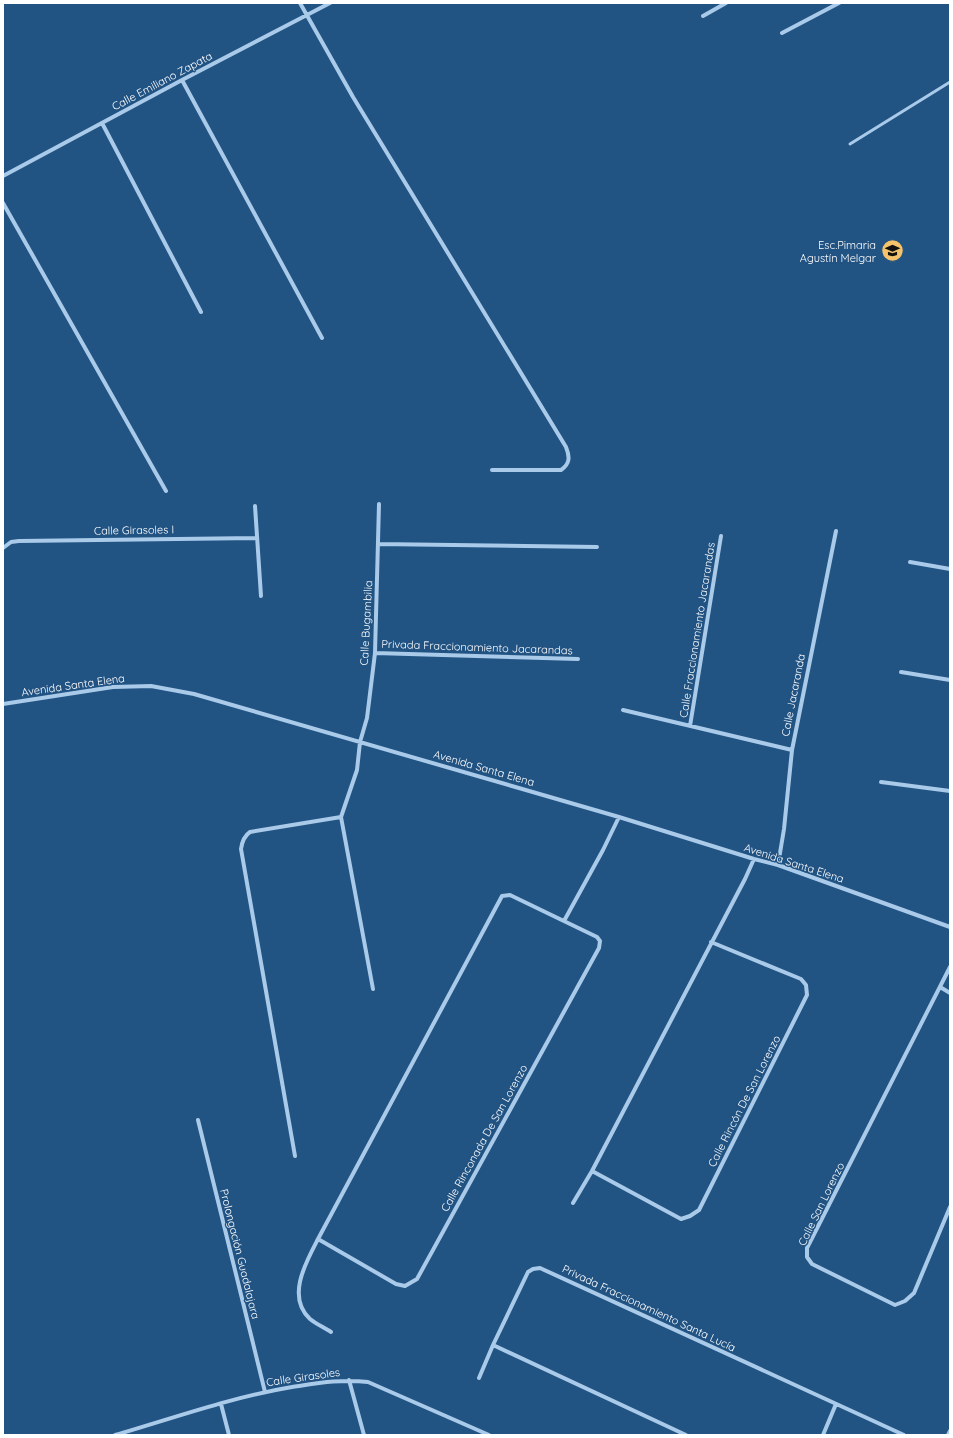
<svg xmlns="http://www.w3.org/2000/svg" width="953" height="1438" font-family="Quicksand,sans-serif">
  <style>
    .lines { fill: none; stroke-linecap: round; stroke-linejoin: round }
    .lane { stroke: #a9cae9; stroke-width: 3 }
    .street { stroke: #a9cae9; stroke-width: 4 }
    .labels { text-anchor: middle; dominant-baseline: central; stroke-width: 3; stroke-linejoin: round; paint-order: stroke }
    .street-label { font-size: 11px; fill: #fff; stroke: #215383 }
    .poi-label { font-size: 11px; fill: #fff; stroke: #215383; text-anchor: end }
  </style>
  <rect width="100%" height="100%" fill="#215383"/>
  <g class="lines">
    <path class="lane" d="M850,144L950,82"/>
    <path class="street" d="M300,3L353,97L566,447C570,457 570,464 561,470H492
      M703,16L726,3
      M782,33L839,3
      M182,80L322,338
      M102,123L201,312
      M3,176L182,80L330,3
      M3,203L166,491
      M255,506L261,596
      M378,544L597,547
      M3,548L11,542L19,541L257,538
      M910,562L950,569
      M375,653L578,659
      M901,672L950,680
      M3,704L113,687L151,686L194,694L619,817L754,859L778,865L950,927
      M623,710L792,750
      M690,726L721,536
      M881,782L950,791
      M778,865L784,829L792,750L836,531
      M564,921L603,850L619,817
      M950,967L807,1248V1257L812,1264L895,1305L905,1301L914,1293L950,1207
      M940,987L950,993
      M373,989L341,817L357,770L360,742L367,718L375,653L379,504
      M198,1120L265,1392
      M295,1156L241,849C242,842 244,836 250,832L341,817
      M592,1171L681,1219L690,1216L699,1210L807,995L806,985L801,979L711,942
      M573,1203L592,1171L745,879L754,859
      M318,1239L396,1284L405,1286L417,1279L599,948L600,941L597,937L510,895L502,896L318,1239C306,1262 286,1297 310,1319C316,1324 325,1328 331,1332
      M493,1345L686,1435
      M479,1378L493,1345L528,1272L533,1269L540,1268L904,1435
      M349,1380L364,1435
      M221,1404L229,1435
      M115,1435C174,1418 232,1397 292,1387C319,1383 341,1379 368,1382L489,1435
      M823,1435L836,1404
      M948,1435L950,1431"/>
  </g>
  <defs>
    <symbol id="school-disc" viewBox="-11 -11 22 22"><circle r="9.5" fill="#f5c36a" stroke="#215383"/><path d="M0-5L7-2L0 1L-7-2ZM-4 1L0 2.5L4 1V4Q0 6-4 4Z" fill="#111"/></symbol>
  </defs>
  <g fill-rule="evenodd">
    <use href="#school-disc" x="880" y="238" width="25" height="25"/>
  </g>
  <g class="labels">
    <g class="street-label">
      <text transform="translate(162 81) rotate(-28)">Calle Emiliano Zapata</text>
      <text transform="translate(134 530) rotate(-1)">Calle Girasoles I</text>
      <text transform="translate(366 623) rotate(-87)">Calle Bugambilia</text>
      <text transform="translate(697 630) rotate(-81)">Calle Fraccionamiento Jacarandas</text>
      <text transform="translate(477 647) rotate(2)">Privada Fraccionamiento Jacarandas</text>
      <text transform="translate(73 685) rotate(-8)">Avenida Santa Elena</text>
      <text transform="translate(793 695) rotate(-79)">Calle Jacaranda</text>
      <text transform="translate(484 768) rotate(16)">Avenida Santa Elena</text>
      <text transform="translate(794 863) rotate(18)">Avenida Santa Elena</text>
      <text transform="translate(744 1101) rotate(-63)">Calle Rincón De San Lorenzo</text>
      <text transform="translate(484 1138) rotate(-61)">Calle Rinconada De San Lorenzo</text>
      <text transform="translate(821 1204) rotate(-64)">Calle San Lorenzo</text>
      <text transform="translate(240 1254) rotate(76)">Prolongación Guadalajara</text>
      <text transform="translate(649 1308) rotate(25)">Privada Fraccionamiento Santa Lucía</text>
      <text transform="translate(303 1377) rotate(-8)">Calle Girasoles</text>
    </g>
    <g class="poi-label">
      <text x="876" y="245">Esc.Pimaria<tspan x="876" dy="13">Agustín Melgar</tspan></text>
    </g>
  </g>
  <rect width="953" height="1438" fill="none" stroke="#ffffff" stroke-width="8"/>
</svg>
